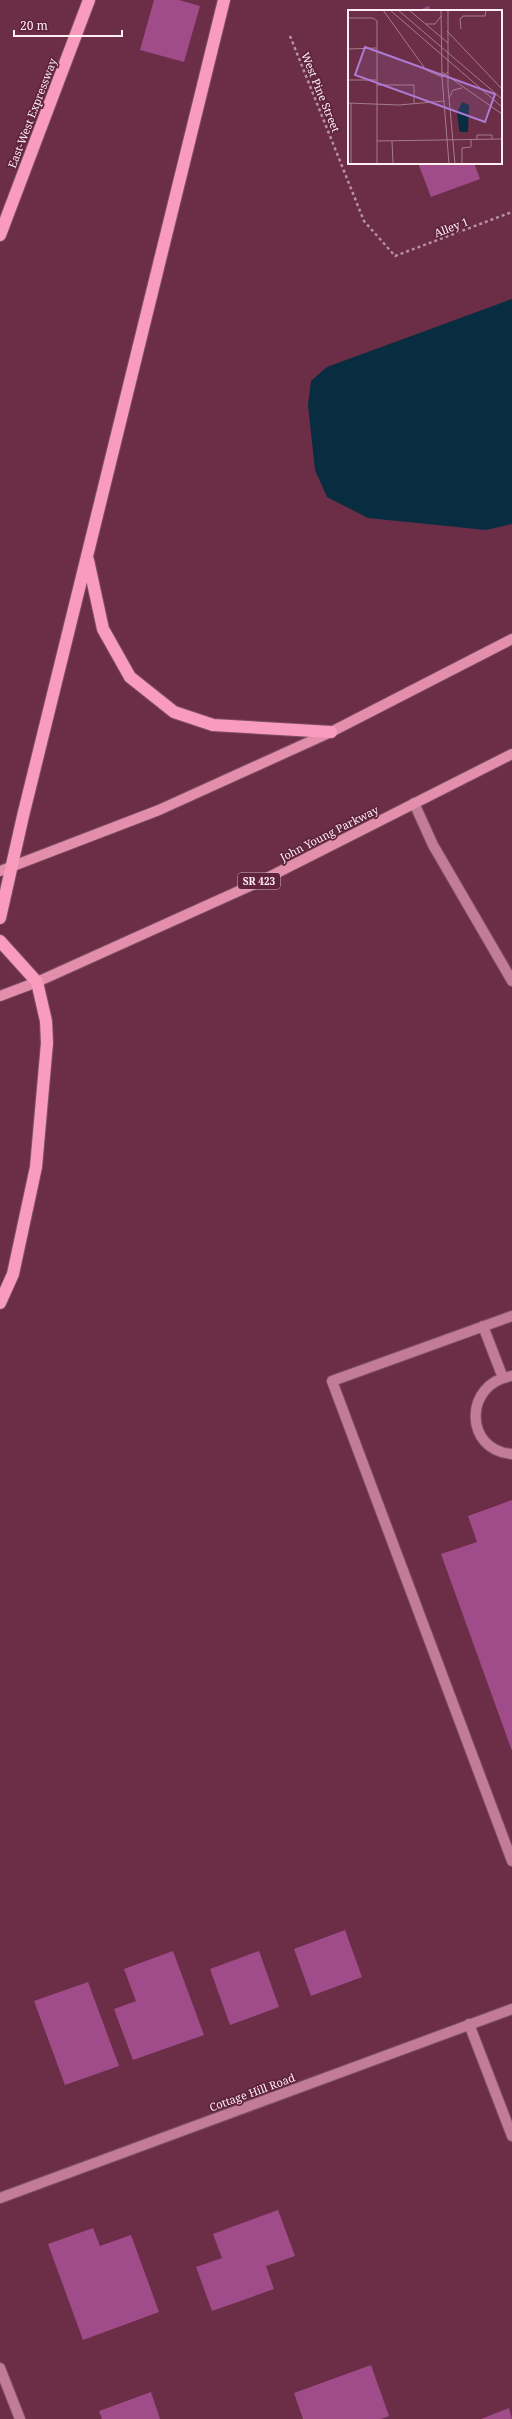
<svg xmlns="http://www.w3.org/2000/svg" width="512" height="2419" font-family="'Noto Serif',serif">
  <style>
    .water { fill: #082d41 }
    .building { fill: #a04c8b }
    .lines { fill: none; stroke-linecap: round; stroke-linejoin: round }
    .minor-casing { stroke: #7f5063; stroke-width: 12 }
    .major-casing { stroke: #7f5063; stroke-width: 12 }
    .highway-casing { stroke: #7f5063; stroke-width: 14 }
    .path { stroke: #b7919f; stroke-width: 2.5; stroke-dasharray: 3 3; stroke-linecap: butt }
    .minor { stroke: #c37c95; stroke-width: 10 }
    .major { stroke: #e38fac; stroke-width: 10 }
    .highway { stroke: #f99bbc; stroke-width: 12 }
    .labels { text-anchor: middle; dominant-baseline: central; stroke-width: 3.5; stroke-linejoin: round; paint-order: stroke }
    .shield { fill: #5f233b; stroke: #ceb1bb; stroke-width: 1 }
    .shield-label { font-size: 10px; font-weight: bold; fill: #feeef2 }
    .street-label { font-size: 11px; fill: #feeef2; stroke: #5f233b }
    .inset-road { fill: none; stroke: #a67b8b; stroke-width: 1 }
    .view { fill: #af7ad3; fill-opacity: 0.15; stroke: #af7ad3; stroke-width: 2 }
    .inset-edge { fill: none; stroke: #feeef2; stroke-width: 2 }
  </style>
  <rect width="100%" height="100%" fill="#6b2e46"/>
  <path class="water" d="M512,299V524L486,530L368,518L327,497L315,470L308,405L311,381L327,367Z"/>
  <path class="building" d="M154,0H179L200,6L184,62L140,50Z
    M429,6L430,11H417Z
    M418,163H474L480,179L431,197Z
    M512,1500V1751L441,1554L477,1542L468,1516Z
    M345,1930L362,1977L311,1996L294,1949Z
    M173,1951L204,2035L133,2060L114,2009L136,2001L124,1969Z
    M259,1951L279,2007L230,2025L210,1969Z
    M88,1982L119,2066L65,2085L34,2001Z
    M278,2210L295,2256L266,2266L274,2289L212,2311L196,2267L222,2258L213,2234Z
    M93,2228L100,2246L131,2235L159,2312L83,2340L48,2244Z
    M371,2365L389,2416L381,2419H303L294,2393Z
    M151,2392L160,2419H102L99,2411Z
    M509,2408L512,2419H481Z"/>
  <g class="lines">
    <defs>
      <path id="minor" d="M414,803L433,845L512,981
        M512,1316L332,1381L512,1861
        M483,1326L503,1378
        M512,1376C463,1383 464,1451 512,1454
        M469,2024L512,2136
        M0,2198L512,2009
        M0,2368L20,2419"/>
      <path id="major" d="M0,871L159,810L331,732L512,639
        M0,996L37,982L261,881L512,754"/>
      <path id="highway" d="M0,235L89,0
        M88,560L103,629L130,677L174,712L213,725L331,732
        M0,918L23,816L224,0
        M0,941L37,982L46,1021L47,1043L36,1167L13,1274L0,1303"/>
    </defs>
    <use href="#minor" class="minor-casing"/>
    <use href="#major" class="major-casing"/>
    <use href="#highway" class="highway-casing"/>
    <path class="path" d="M290,36L364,221L395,256L512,212"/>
    <use href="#minor" class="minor"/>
    <use href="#major" class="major"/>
    <use href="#highway" class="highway"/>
  </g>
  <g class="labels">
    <rect class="shield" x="238" y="873" width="42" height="16" rx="3"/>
    <g class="shield-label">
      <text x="259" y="881">SR 423</text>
    </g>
    <g class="street-label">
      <text transform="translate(321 92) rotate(68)">West Pine Street</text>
      <text transform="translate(32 113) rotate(-69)">East-West Expressway</text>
      <text transform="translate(451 227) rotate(-21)">Alley 1</text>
      <text transform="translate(329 833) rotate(-27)">John Young Parkway</text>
      <text transform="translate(252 2092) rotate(-20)">Cottage Hill Road</text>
    </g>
  </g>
  <g transform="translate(348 10)">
    <rect width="154" height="154" fill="#6b2e46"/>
    <path d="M114,92L121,95L120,122H112L111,119L109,103Z" fill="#082d41"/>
    <path class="inset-road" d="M35,0L78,60L94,67L100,62M42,0L154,97M50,0L154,89M61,0L100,33M93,0L94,67L101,154M100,0V77L107,154M0,8H25L29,11V154M78,14H87L93,6M113,19L112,9L115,6H137L138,0M99,21L154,79M0,39L29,38M94,62L154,104M0,70H29M29,75H66V93M101,88L105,80L114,78M0,93L51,95L96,91M3,93V154M129,130V125H144V129M29,131L154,129M44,131L45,154M114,154V138L123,137V130"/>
    <path class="view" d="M17,37L147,84L137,112L7,65Z"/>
    <rect width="154" height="154" class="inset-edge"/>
  </g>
  <path d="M14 30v6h108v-6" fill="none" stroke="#feeef2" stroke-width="2"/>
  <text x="20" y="30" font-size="12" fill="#feeef2" stroke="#5f233b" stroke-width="3" paint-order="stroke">20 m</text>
</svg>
